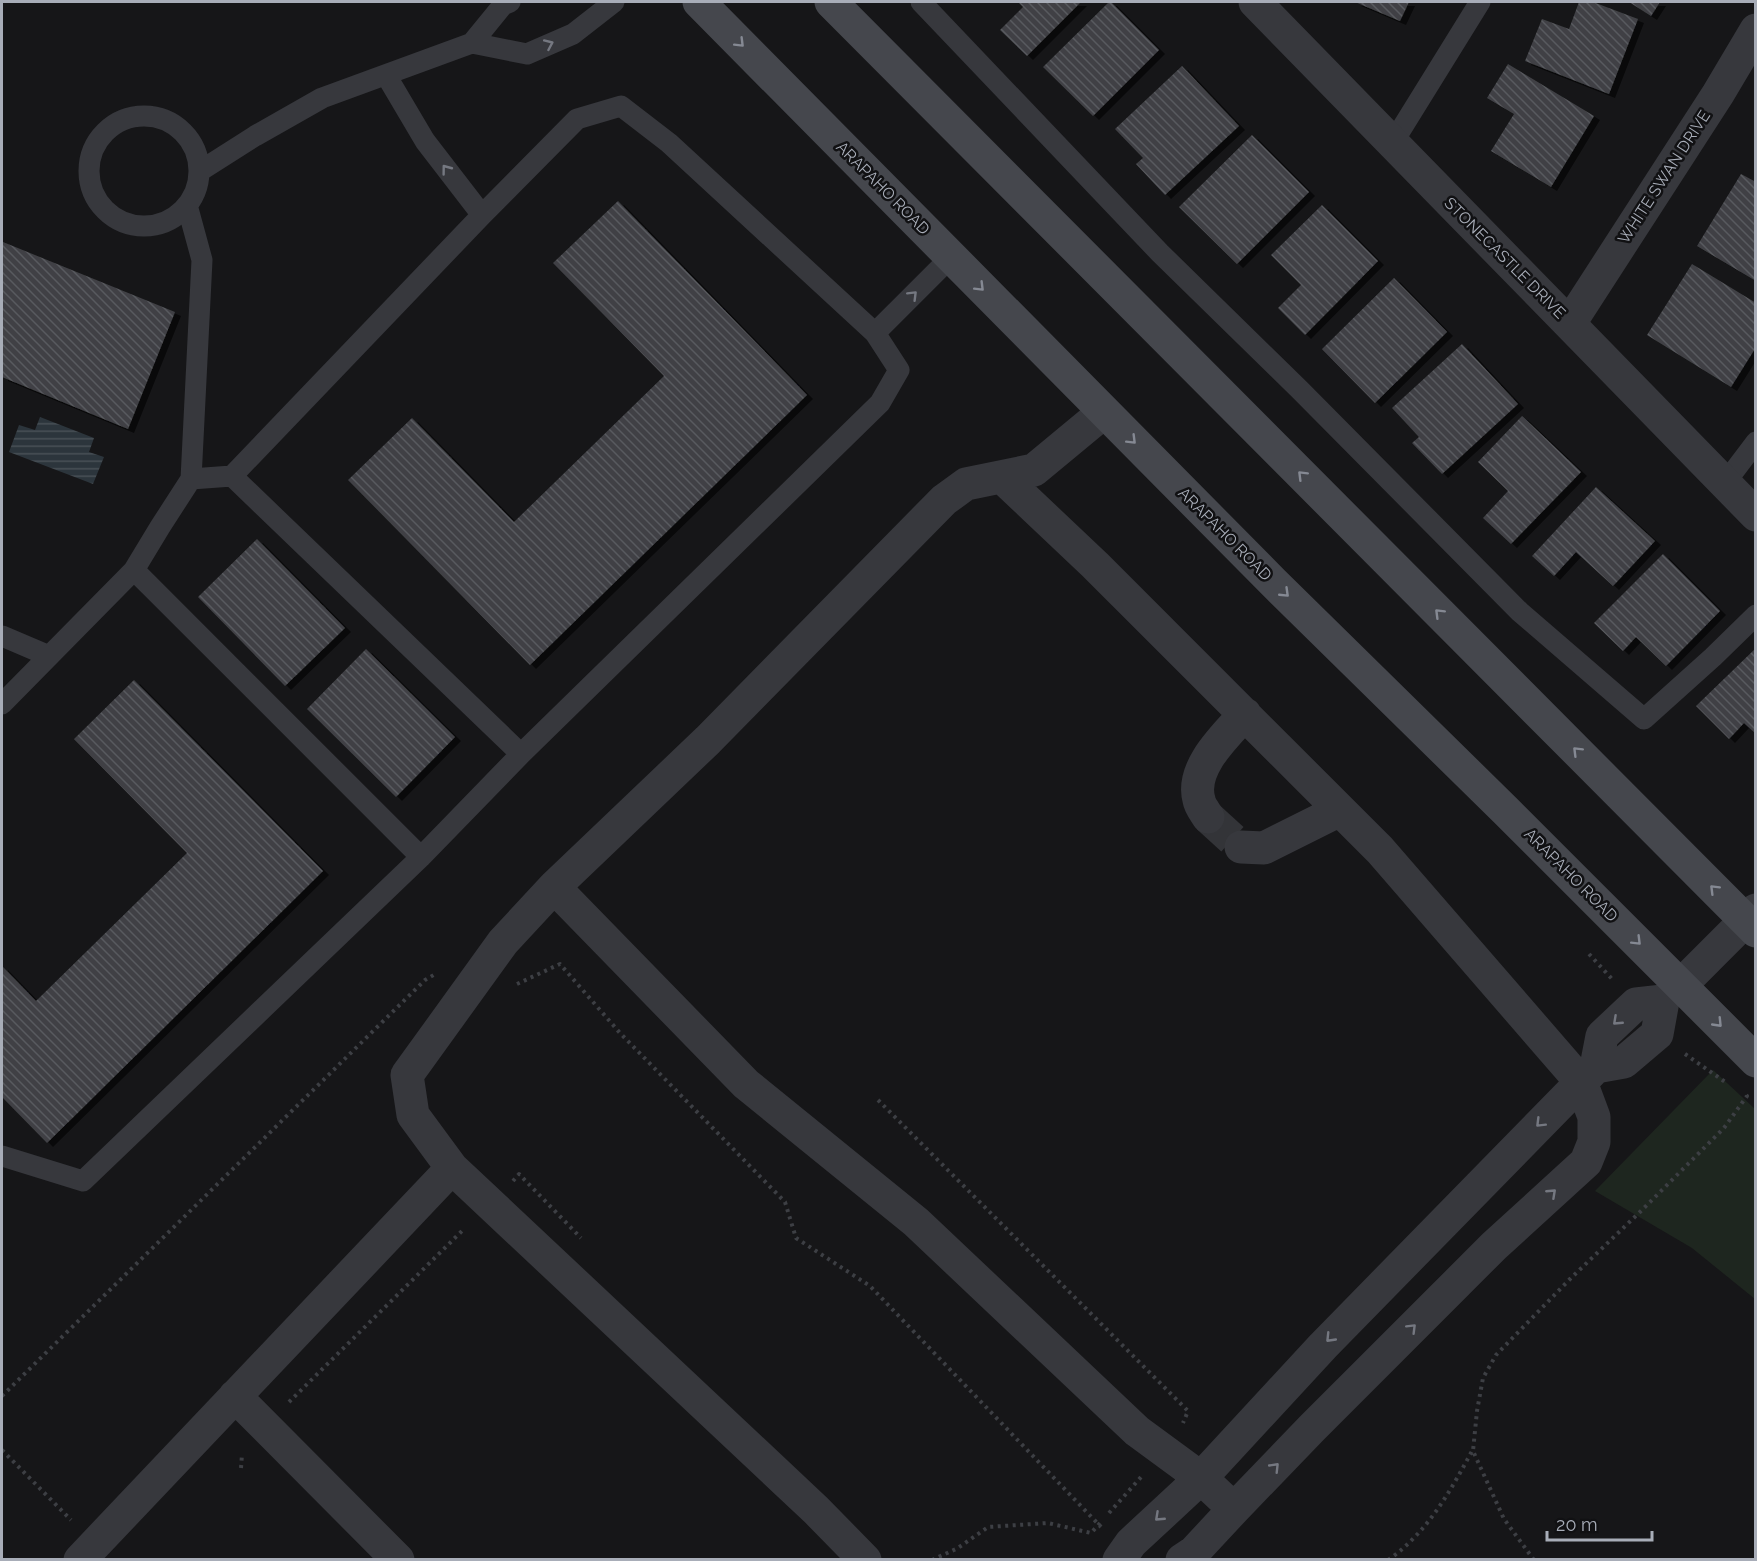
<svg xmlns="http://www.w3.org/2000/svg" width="1757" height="1561" font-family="Raleway,sans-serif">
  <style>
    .grass { fill: #1e261f }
    .water { fill: url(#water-rules) }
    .building { fill: url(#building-back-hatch); filter: url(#shadow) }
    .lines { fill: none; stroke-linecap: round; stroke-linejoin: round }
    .street-tunnel { stroke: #333438; stroke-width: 33; stroke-dasharray: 33 16; stroke-linecap: butt }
    .path { stroke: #3d3f44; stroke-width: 4; stroke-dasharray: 3 4.5; stroke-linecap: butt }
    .lane { stroke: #37383d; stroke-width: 21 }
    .street { stroke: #37383d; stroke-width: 33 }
    .secondary { stroke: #45474d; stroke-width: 33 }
    .oneway { stroke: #858993 }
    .oneway2 { stroke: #757881 }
    .labels { text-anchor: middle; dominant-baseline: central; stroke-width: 5; stroke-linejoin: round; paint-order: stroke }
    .street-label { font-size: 16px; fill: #a8adb8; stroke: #111113 }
  </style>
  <defs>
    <pattern id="water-rules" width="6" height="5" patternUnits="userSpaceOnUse" patternTransform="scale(1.5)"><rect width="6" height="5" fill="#2c353c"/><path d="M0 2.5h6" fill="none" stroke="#485056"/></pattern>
    <pattern id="building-back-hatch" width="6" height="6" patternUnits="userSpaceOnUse" patternTransform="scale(1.5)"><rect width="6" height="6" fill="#404145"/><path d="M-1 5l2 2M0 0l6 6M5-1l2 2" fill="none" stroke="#595a5e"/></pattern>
    <filter id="shadow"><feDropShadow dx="6" dy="4" stdDeviation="0" flood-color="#0009"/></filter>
  </defs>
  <rect width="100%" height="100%" fill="#161618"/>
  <path class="grass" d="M1713,1070L1755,1109V1299L1692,1248L1595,1191Z"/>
  <path class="water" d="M40,417L94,438L89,452L104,457L93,484L9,452L19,425L35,430Z"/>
  <path class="building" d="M1018,2H1081L1027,56L1000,30L1023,7Z
    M1109,2H1111L1159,50L1093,116L1043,67Z
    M1355,2H1409L1400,21Z
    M1579,2H1593L1638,19L1609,94L1525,61L1542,19L1569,29Z
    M1629,2H1660L1651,16Z
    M1508,64L1594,116L1551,187L1491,151L1514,114L1487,98Z
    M1182,66L1239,126L1165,195L1136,164L1143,158L1115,129Z
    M1252,135L1309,192L1237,264L1179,207Z
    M1741,174L1756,182V281L1697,246Z
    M618,201L807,395L530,665L348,480L412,418L514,522L664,376L553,263Z
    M1322,205L1378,261L1305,335L1278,308L1301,285L1271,255Z
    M3,242L175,312L128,429L2,377Z
    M1692,264L1756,303V347L1731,387L1647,335Z
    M1394,278L1447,332L1375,403L1322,349Z
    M1462,344L1518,404L1442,474L1412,443L1419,437L1392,408Z
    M1522,416L1581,472L1511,544L1483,518L1508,491L1478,462Z
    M1596,487L1655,541L1613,586L1576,552L1554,576L1532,556Z
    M257,539L345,628L285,686L198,597Z
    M1663,554L1720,611L1666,666L1636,637L1623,651L1594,623Z
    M1756,648V734L1744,723L1729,739L1696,706Z
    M366,649L455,737L396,797L307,709Z
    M134,680L323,871L47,1143L2,1097V966L36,1001L187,853L74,739Z"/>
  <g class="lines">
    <path class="street-tunnel" d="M1208,817L1241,847"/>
    <path class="path" d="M1589,954L1613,980
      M517,984L560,964L620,1033L785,1202L796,1238L870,1286L1101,1527
      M1685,1054L1728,1084
      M878,1100L1188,1411L1183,1423
      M513,1181L519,1174L581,1238
      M2,1396L425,980L437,973
      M289,1402L465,1228
      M2,1450L71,1520
      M241,1468L242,1454
      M1109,1513L1142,1476
      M932,1560L958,1548L988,1527L1048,1523L1091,1533L1100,1523
      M1388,1560C1427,1533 1450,1492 1472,1451
      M1534,1560L1504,1519L1473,1451L1477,1411L1483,1378L1496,1355L1570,1279L1642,1210L1724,1128L1747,1096L1745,1094"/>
    <path class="lane" d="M921,2L1160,253L1300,390L1520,612L1644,719L1713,657L1756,615
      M472,43L503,5L510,2
      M386,75L425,141L482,215
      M89 171a55 55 0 1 1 110 0a55 55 0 1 1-110 0Z
      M1392,144L1480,2
      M200,171L255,136L322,98L472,43L527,54L573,34L614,2
      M875,333L951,257
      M232,476L482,215L577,119L621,106L669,143L875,333L899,370L880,403L521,754
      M1725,483L1756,442
      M134,570L421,857L521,754L232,476L191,479
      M2,636L49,656
      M2,704L134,570L160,527L191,479L202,260L187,205
      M2,1156L83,1181L421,857"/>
    <path class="street" d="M1255,2C1421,174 1590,343 1756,515
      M1570,323L1718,94L1756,30
      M1104,412L1034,470L966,484L944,500L708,740L554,887L746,1084L916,1222L1137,1431L1201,1478L1234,1509
      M1002,477L1095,565L1380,850L1581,1082L1594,1117V1142L1586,1162L1494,1246L1312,1428L1234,1509L1194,1552L1182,1560
      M1208,817C1205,812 1200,806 1199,800C1190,768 1225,736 1245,714
      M1241,847L1264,848L1340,810
      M554,887L503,942L407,1075L413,1115L452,1168L816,1510L865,1560
      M1681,985L1756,910
      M235,1396L398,1560
      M80,1560L452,1168
      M1119,1560L1131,1543L1201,1478L1323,1346L1596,1067L1602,1036L1636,1004L1663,1001L1657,1034L1624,1062L1596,1067"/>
    <path class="secondary" d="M699,2L1273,582L1506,811L1756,1061
      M831,2L1756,931"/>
  </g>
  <defs><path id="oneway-chevron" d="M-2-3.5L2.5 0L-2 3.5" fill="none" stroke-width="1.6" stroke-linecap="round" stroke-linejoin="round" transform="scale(1.5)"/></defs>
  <g class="oneway">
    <use href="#oneway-chevron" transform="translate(740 43) rotate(45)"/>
    <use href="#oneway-chevron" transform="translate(980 287) rotate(45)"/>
    <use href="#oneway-chevron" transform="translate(1132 440) rotate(45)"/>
    <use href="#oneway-chevron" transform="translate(1302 475) rotate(-135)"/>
    <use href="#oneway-chevron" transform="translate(1285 593) rotate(44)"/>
    <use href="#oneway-chevron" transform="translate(1439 613) rotate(-135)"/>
    <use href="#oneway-chevron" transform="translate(1577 751) rotate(-135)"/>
    <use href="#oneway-chevron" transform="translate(1714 889) rotate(-135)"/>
    <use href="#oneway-chevron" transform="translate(1637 941) rotate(45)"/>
    <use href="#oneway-chevron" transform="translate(1718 1023) rotate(46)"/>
  </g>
  <g class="oneway2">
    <use href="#oneway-chevron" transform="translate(549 44) rotate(-24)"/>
    <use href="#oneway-chevron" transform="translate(446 169) rotate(-127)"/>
    <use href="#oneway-chevron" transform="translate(913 295) rotate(-45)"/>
    <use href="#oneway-chevron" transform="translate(1617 1021) rotate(137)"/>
    <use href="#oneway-chevron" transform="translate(1540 1123) rotate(135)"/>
    <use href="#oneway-chevron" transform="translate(1552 1193) rotate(-43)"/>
    <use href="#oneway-chevron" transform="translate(1412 1328) rotate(-45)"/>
    <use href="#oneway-chevron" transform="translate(1330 1338) rotate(134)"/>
    <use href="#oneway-chevron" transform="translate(1275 1467) rotate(-46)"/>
    <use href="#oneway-chevron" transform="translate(1159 1517) rotate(137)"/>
  </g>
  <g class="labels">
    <g class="street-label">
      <text transform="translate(1664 177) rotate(-57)">WHITE SWAN DRIVE</text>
      <text transform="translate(883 188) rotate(45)">ARAPAHO ROAD</text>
      <text transform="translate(1505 258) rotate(45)">STONECASTLE DRIVE</text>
      <text transform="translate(1225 534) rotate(45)">ARAPAHO ROAD</text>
      <text transform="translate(1571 875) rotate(45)">ARAPAHO ROAD</text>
    </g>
  </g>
  <rect width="1757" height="1561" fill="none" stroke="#a8adb8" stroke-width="6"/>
  <path d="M1547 1531v9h105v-9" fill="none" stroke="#a8adb8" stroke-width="3"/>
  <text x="1556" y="1531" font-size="18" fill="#a8adb8" stroke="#111113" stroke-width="4.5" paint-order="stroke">20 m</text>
</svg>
